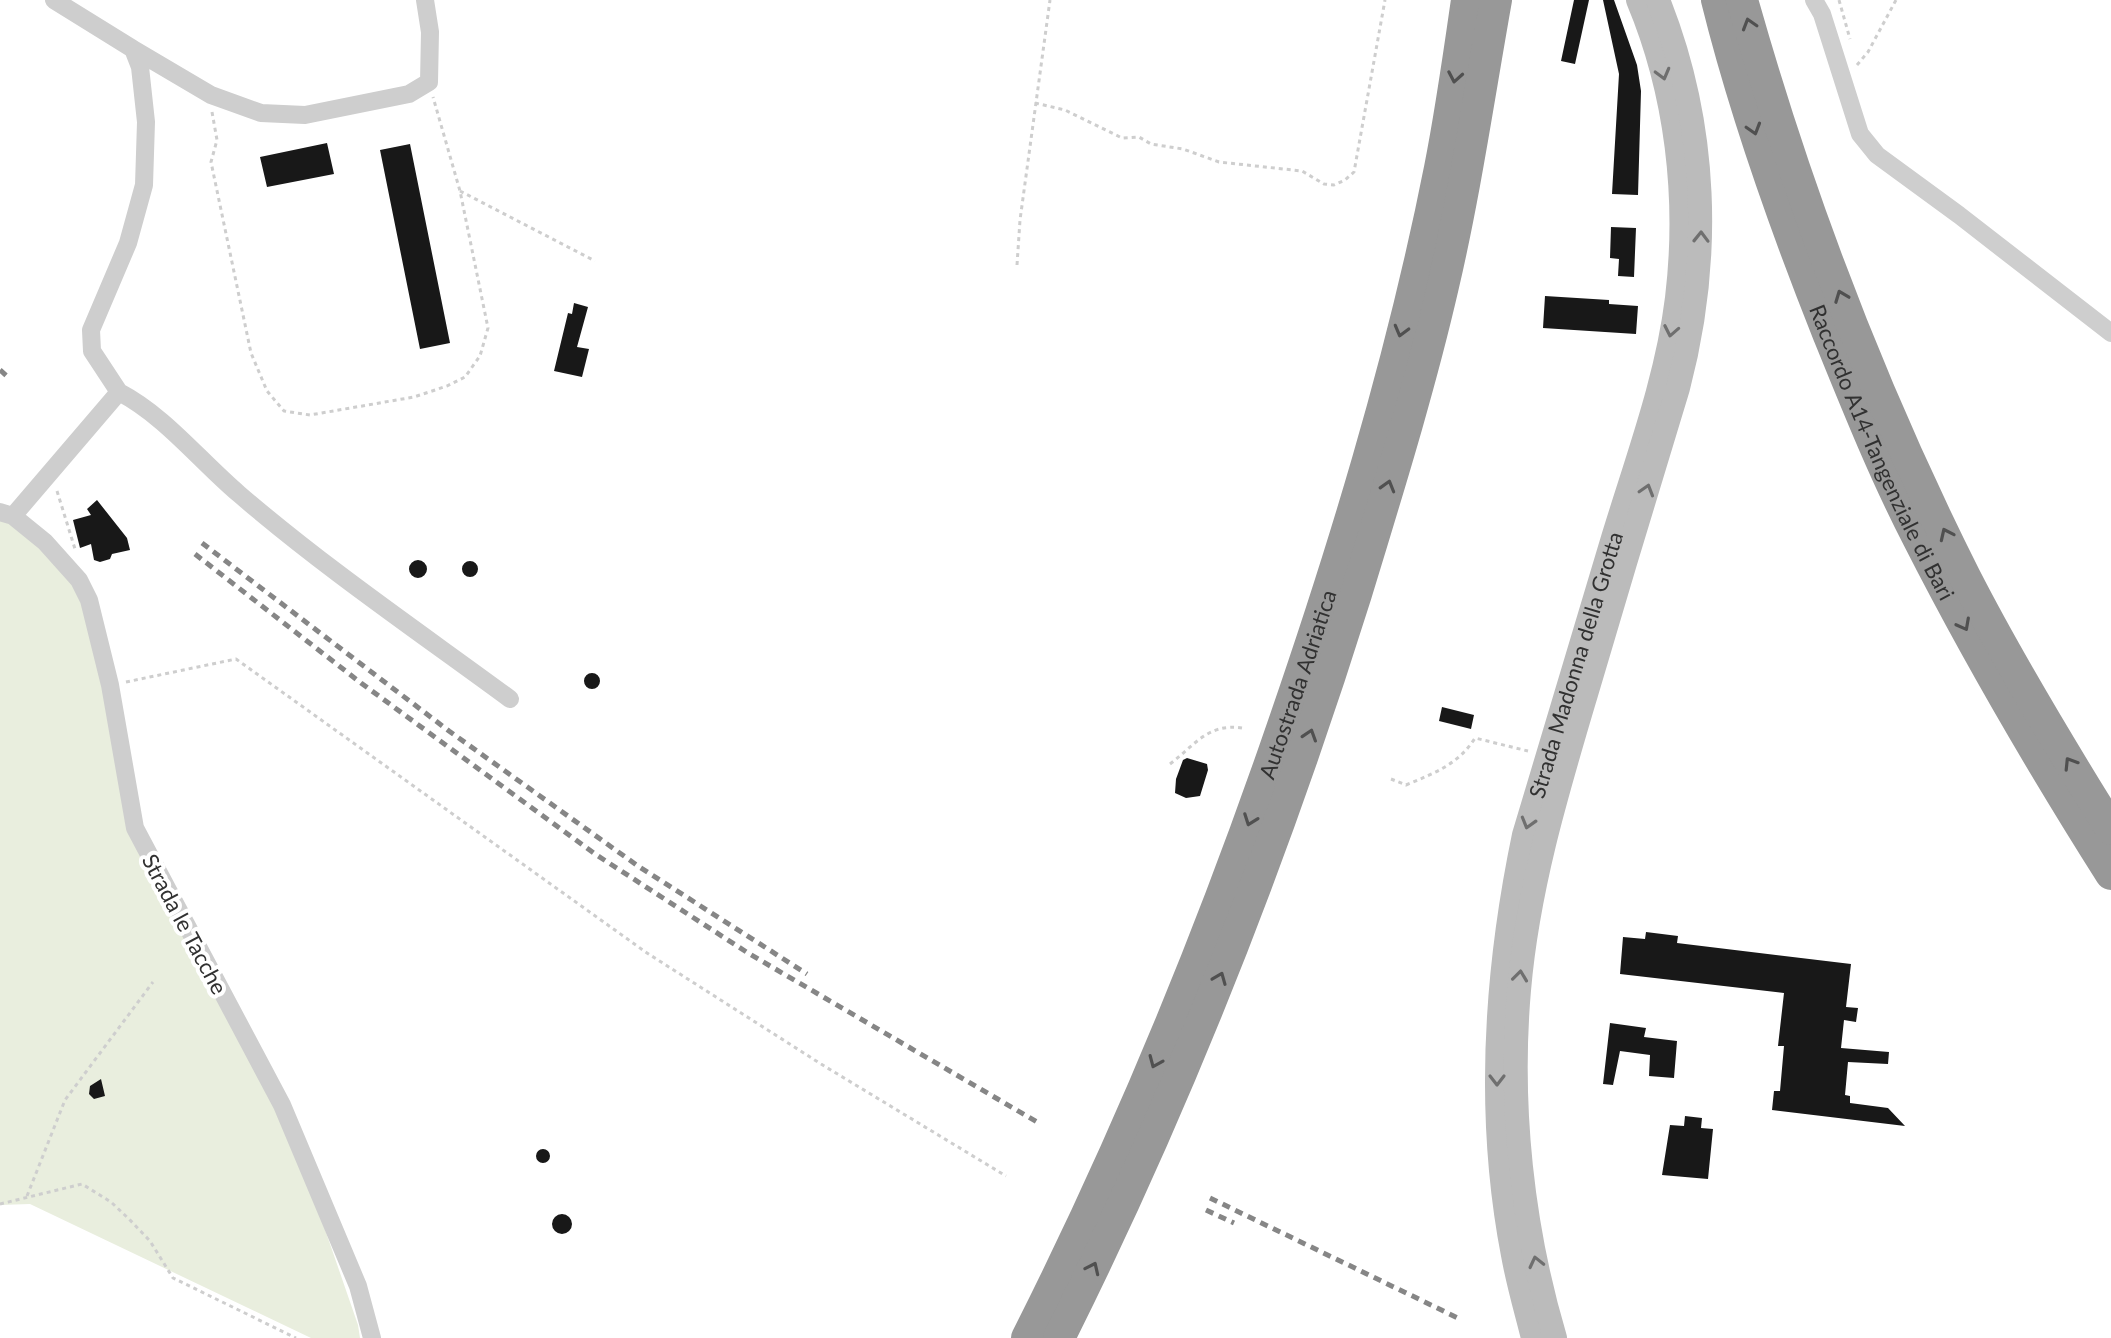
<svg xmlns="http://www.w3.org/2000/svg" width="2111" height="1338" font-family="Lato,sans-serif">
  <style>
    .green { fill: #e9eede }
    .building { fill: #181818 }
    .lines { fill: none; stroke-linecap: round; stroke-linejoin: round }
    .path { stroke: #cecece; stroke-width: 3; stroke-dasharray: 4 4; stroke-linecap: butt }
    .minor { stroke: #cecece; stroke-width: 18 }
    .secondary { stroke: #bbb; stroke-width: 24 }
    .motorway { stroke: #989898; stroke-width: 32 }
    .rail { stroke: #868686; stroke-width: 5; stroke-dasharray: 8 6; stroke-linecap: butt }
    .oneway { stroke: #505050 }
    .oneway2 { stroke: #6f6f6f }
    .labels { text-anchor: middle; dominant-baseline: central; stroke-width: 8; stroke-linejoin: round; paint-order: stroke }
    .street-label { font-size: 22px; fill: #313131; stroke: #fff }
  </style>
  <rect width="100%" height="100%" fill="#fff"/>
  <path class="green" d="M0,512L79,580L135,828L282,1105L358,1325L360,1338H311L30,1204L0,1205Z"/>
  <path class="building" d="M1574,0H1589L1575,64L1561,61Z
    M1603,0H1614L1637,65L1641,91L1638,195L1612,194L1619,74Z
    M327,143L334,174L267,187L260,157Z
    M410,144L450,343L420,349L380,150Z
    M1611,227L1636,228L1634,277L1618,276L1619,259L1610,258Z
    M1545,296L1609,300V304L1638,306L1636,334L1543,328Z
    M574,303L588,307L577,347L589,349L582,377L554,371L568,313L572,314Z
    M97,500L127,538L130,550L112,554L110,559L100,562L94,560L91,544L80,548L73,520L91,515L87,509Z
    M409 569a9 9 0 1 1 18 0a9 9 0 1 1-18 0Z
    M462 569a8 8 0 1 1 16 0a8 8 0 1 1-16 0Z
    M584 681a8 8 0 1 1 16 0a8 8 0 1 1-16 0Z
    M1442,707L1474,715L1471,729L1439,721Z
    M1187,758L1207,764L1208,770L1200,796L1186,798L1175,793L1176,779L1183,760Z
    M1646,932L1678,936L1677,943L1851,964L1846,1007L1858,1008L1856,1022L1844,1020L1841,1048L1889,1052L1888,1064L1848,1062L1845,1095L1850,1096V1103L1888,1108L1905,1126L1772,1110L1774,1091H1780L1784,1046H1778L1784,993L1620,974L1623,937L1645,939Z
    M1610,1023L1646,1028L1644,1037L1677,1041L1674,1078L1649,1076L1650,1055L1620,1051L1613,1085L1603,1084Z
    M101,1079L105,1096L94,1099L89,1094L90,1086Z
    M1685,1116L1702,1118L1701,1128L1713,1129L1708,1179L1662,1175L1670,1125L1684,1126Z
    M536 1156a7 7 0 1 1 14 0a7 7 0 1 1-14 0Z
    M552 1224a10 10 0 1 1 20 0a10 10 0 1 1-20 0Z"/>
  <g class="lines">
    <path class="path" d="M1839,0L1850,39
      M1857,65L1868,52L1896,0
      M1035,103L1065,110L1122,138L1139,137L1151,144L1183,149L1219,162L1302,171L1324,184L1334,185L1345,180L1354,172L1385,0
      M212,112L217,140L211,162L251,353L267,391L284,411L310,415L414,397L447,386L465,377L480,356L488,328L460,191L433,97
      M460,191L595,261
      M1017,265L1020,220L1050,0
      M57,491L75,549
      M126,682L236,659L647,953L821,1064L1006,1176
      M1170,764C1195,745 1208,723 1242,728
      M1391,779L1406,785C1434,773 1458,765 1475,738L1528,751
      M27,1196L65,1100L153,982
      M0,1204L82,1184L111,1202L129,1219L150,1241L173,1278L296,1338"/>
    <path class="minor" d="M54,0L133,49L140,67L146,122L144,185L128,243L91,330L92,351L119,392
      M1814,0L1822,14L1860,134L1877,155L1959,215L2111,333
      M133,49L211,95L261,113L305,115L409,94L429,82L430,32L425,0
      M0,512L13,516L45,542L79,580L89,600L110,685L135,828L282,1105L358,1286L372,1338
      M13,516L119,392C165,416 199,460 239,494C325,568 419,632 510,699"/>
    <g class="secondary">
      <path id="s1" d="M1533,1338C1526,1310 1518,1283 1513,1255C1486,1115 1495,974 1524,835C1553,736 1583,637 1613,538C1637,459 1667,380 1677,298C1689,198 1677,93 1638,0"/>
      <path d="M1555,1338C1522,1227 1509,1106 1519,990C1528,885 1559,785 1589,684C1618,585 1648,487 1678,388C1712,259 1708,125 1658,0"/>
    </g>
    <g class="motorway">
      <path id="s2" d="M1717,0C1745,113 1785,225 1828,333C1856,402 1884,472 1918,538C1977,654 2042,765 2111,874"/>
      <path d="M1742,0C1798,198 1872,392 1965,577C2009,663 2060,747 2111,829"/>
      <path id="s3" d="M1027,1338C1123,1148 1205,950 1275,749C1341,560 1401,365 1440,168C1451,113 1459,56 1467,0"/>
      <path d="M1059,1338C1179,1098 1276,849 1356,594C1387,492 1419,390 1443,286C1465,192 1479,95 1496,0"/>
    </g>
    <path class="rail" d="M0,370L8,377
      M202,543L449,731L638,866L807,974
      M195,554L361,683L595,854L748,953L1037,1122
      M1210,1198L1462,1320
      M1206,1210L1234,1223"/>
  </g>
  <defs><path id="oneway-chevron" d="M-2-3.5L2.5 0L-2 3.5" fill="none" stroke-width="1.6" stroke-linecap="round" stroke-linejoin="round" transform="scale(2)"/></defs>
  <g class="oneway">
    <use href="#oneway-chevron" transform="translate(1749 24) rotate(-107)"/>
    <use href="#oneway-chevron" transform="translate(1455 77) rotate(100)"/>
    <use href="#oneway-chevron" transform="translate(1754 129) rotate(73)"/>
    <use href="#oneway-chevron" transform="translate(1841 296) rotate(-111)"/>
    <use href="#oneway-chevron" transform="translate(1401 331) rotate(105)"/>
    <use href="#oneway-chevron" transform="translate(1388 486) rotate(-74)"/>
    <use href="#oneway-chevron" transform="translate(1946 534) rotate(-115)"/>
    <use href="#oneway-chevron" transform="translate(1964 625) rotate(62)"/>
    <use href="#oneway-chevron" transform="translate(1310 735) rotate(-72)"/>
    <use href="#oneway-chevron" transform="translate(2070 763) rotate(-122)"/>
    <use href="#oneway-chevron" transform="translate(1250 820) rotate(110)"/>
    <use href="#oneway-chevron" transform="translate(1220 978) rotate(-68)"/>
    <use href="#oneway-chevron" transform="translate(1155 1062) rotate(113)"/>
    <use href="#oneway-chevron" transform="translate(1093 1268) rotate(-65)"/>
  </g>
  <g class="oneway2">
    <use href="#oneway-chevron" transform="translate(1663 74) rotate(75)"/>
    <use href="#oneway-chevron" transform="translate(1701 237) rotate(-89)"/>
    <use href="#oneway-chevron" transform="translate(1671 331) rotate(101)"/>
    <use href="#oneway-chevron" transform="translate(1647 490) rotate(-73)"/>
    <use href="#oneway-chevron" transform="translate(1528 823) rotate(106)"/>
    <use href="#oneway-chevron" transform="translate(1520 976) rotate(-83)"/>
    <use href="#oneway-chevron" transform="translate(1497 1080) rotate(90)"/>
    <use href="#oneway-chevron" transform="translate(1536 1262) rotate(-103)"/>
  </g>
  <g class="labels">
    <g class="street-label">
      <text stroke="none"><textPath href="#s2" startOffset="482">Raccordo A14-Tangenziale di Bari</textPath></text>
      <text stroke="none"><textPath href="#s1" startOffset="686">Strada Madonna della Grotta</textPath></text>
      <text stroke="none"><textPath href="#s3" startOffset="708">Autostrada Adriatica</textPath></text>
      <text transform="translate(185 924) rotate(62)">Strada le Tacche</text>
    </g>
  </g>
</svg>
